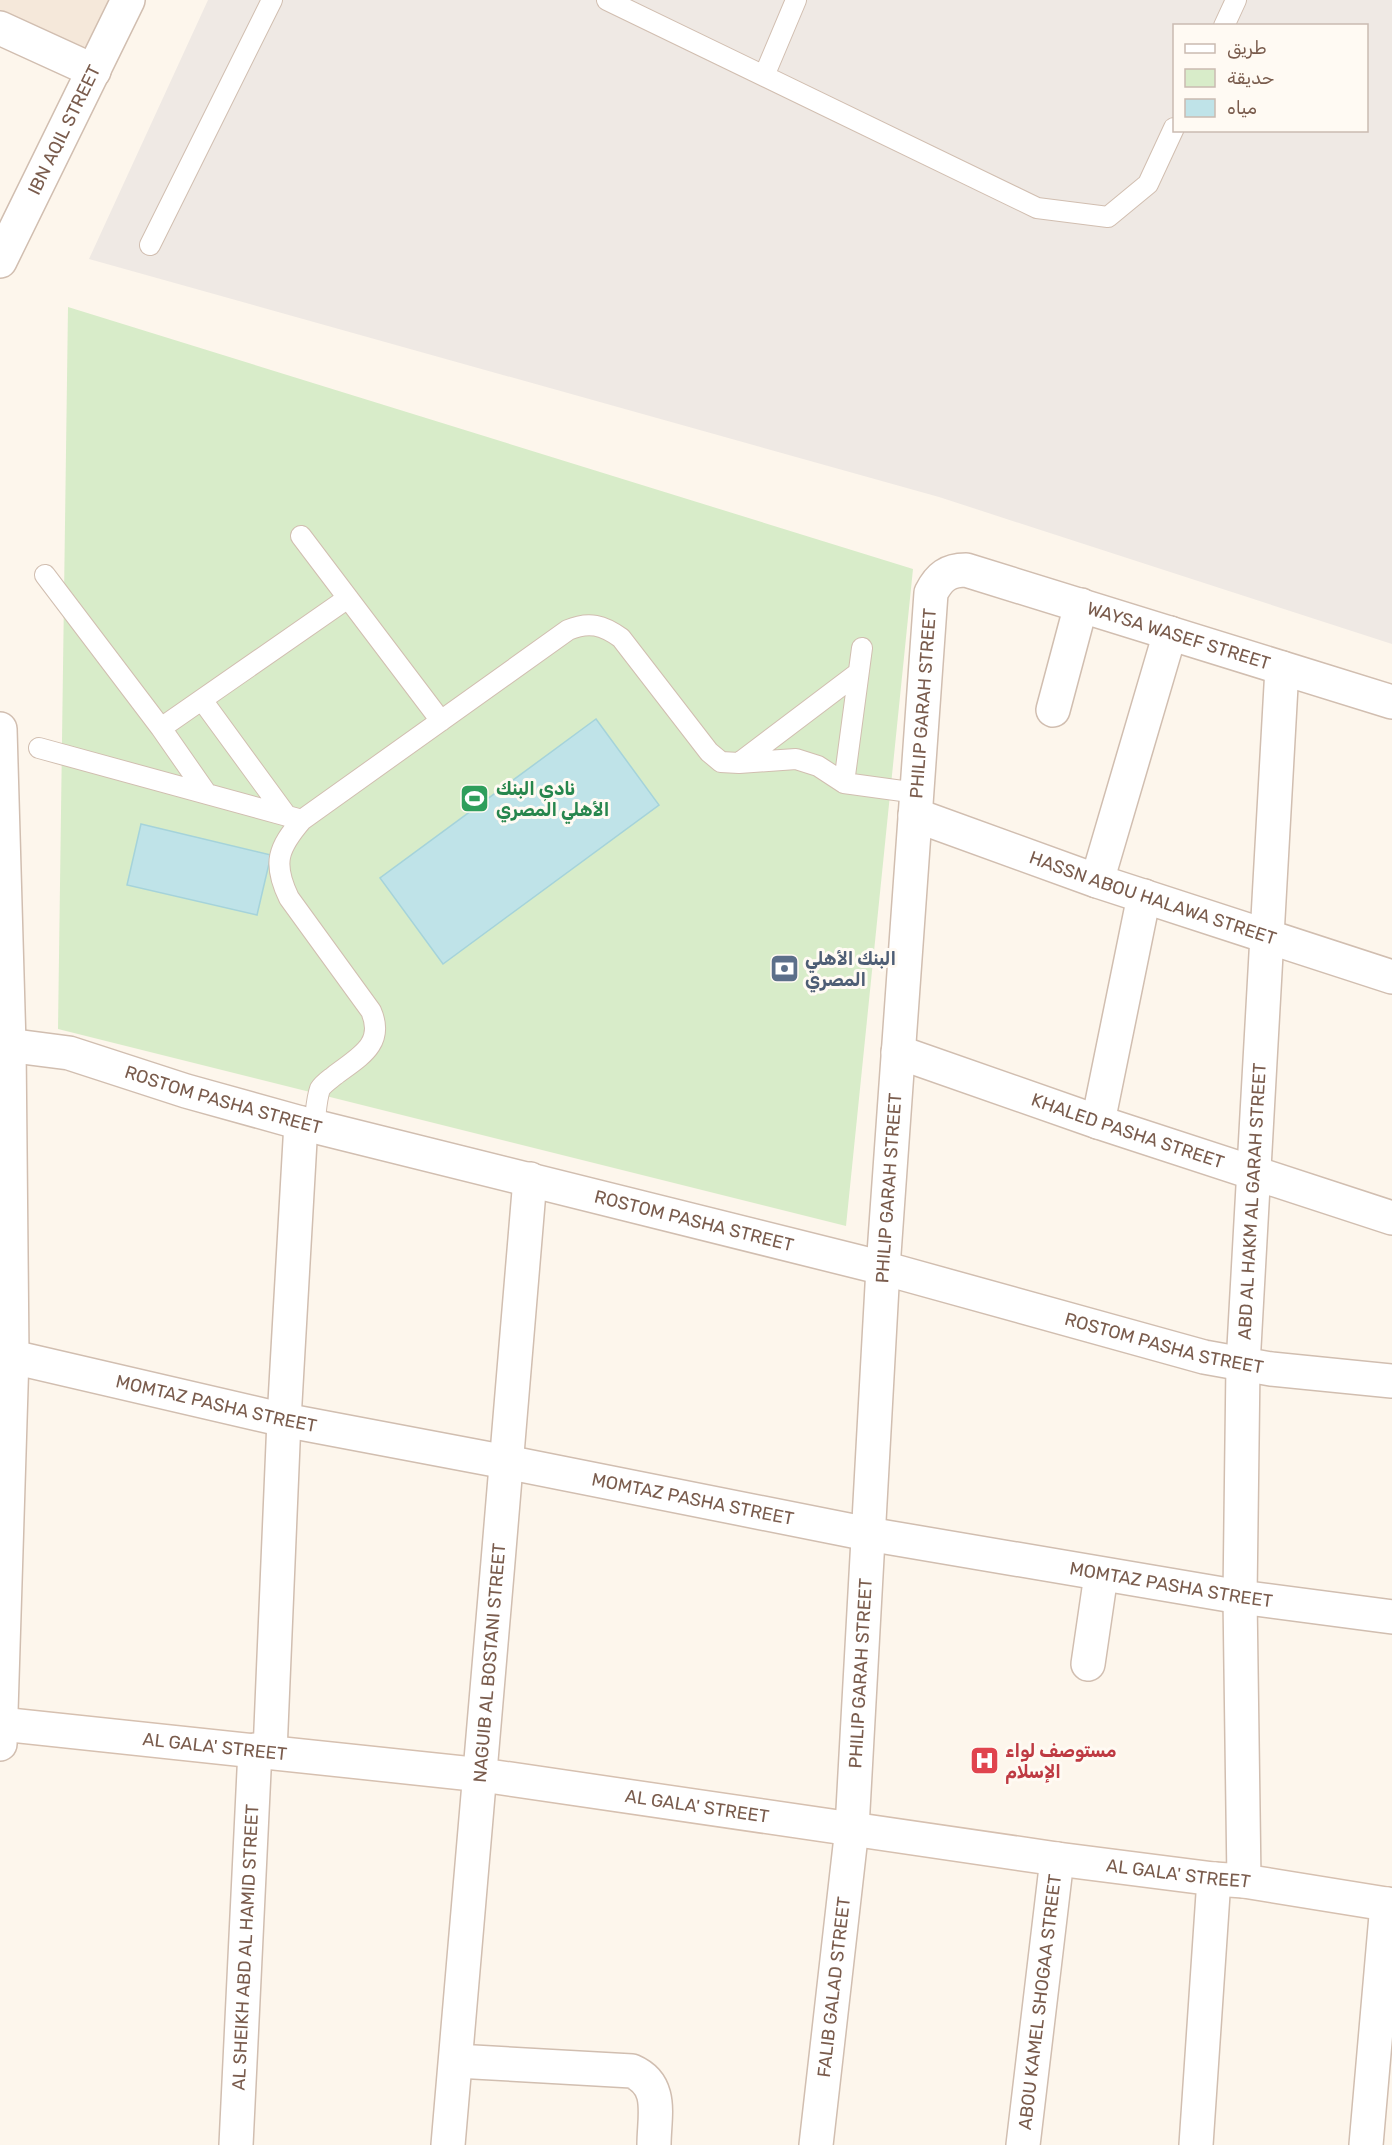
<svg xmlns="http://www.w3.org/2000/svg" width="1392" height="2145" font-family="Rubik,'Noto Naskh Arabic',sans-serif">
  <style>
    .residential { fill: #f5e8da }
    .industrial { fill: #efe9e4; fill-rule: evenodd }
    .green { fill: #d8ecc9 }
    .water { fill: #bfe3e8; stroke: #a5d3da; stroke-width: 1.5 }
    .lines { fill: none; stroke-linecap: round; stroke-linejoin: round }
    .service-casing { stroke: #d1beb0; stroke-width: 22 }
    .minor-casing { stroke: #d1beb0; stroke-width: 36 }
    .secondary-casing { stroke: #d6c0b0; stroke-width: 36 }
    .service { stroke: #fff; stroke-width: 20 }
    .minor { stroke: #fff; stroke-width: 33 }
    .secondary { stroke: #fff; stroke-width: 33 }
    .labels { text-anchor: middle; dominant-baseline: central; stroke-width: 6; stroke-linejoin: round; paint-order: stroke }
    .street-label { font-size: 18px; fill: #7a5c4d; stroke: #fffaf3 }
    .leisure-label { font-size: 18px; font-weight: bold; fill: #27864d; stroke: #fffaf3; text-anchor: start }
    .service-label { font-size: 18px; font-weight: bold; fill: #4e5e75; stroke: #fffaf3; text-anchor: start }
    .health-label { font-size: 18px; font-weight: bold; fill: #be3a42; stroke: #fffaf3; text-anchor: start }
  </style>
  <rect width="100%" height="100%" fill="#fdf6ec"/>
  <path class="residential" d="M0,0H120L82,78L0,41Z"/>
  <path class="industrial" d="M208,0H1392V644L939,497L89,259ZM1174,26H1366V130H1174Z"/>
  <path class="green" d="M68,307L913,569L846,1226L58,1029Z"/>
  <path class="water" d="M596,719L659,805L443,964L380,878Z
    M141,824L271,855L257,915L127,885Z"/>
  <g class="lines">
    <defs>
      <path id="service" d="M607,0L1037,208L1108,217L1148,184L1174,128
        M1224,26L1236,0
        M764,76L796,0
        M150,245L272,0
        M301,536L441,721
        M45,575L161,728L207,794
        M202,700L286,815
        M161,728L348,598
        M39,748L302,820
        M739,763L858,673
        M844,783L862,648
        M314,1126C316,1115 316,1100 320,1089C323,1084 329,1080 334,1076C357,1058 386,1045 371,1011L289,898C272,863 278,848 302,820L568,630C589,621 603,625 621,638L709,752L721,762L739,763L796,759L818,766L844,783L917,793"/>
      <g id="minor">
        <path d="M0,28L94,71"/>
        <path id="s1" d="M0,261L128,0"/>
        <path d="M1053,710L1081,605"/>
        <path d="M0,729L9,1045L12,1356L0,1744"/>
        <path id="s2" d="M915,815L1097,881L1392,977"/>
        <path d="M1097,881L1170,633"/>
        <path id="s3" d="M0,1044L69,1053L186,1091L301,1123L883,1268L1204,1357L1271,1369L1392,1381"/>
        <path id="s4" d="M898,1052L1098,1122L1392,1218"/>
        <path d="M1098,1122L1144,896"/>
        <path id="s5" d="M0,1354L284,1420L506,1462L868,1534L1240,1597L1392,1617"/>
        <path d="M1088,1664L1101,1575"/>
        <path d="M270,1752L284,1420L301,1123"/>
        <path id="s6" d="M1244,1881L1240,1597L1243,1365L1282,668"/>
        <path d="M456,2061L632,2071C664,2085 654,2116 654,2145"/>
        <path id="s7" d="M236,2145L255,1750"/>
        <path id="s8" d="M448,2145C478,1823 502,1501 530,1179"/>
        <path id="s9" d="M816,2145L852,1828L883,1268L931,593C939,577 948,570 966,570L1392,702"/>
        <path id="s10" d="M1023,2145L1057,1859"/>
        <path d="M1196,2145L1214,1879"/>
        <path d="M1366,2145L1387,1904"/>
      </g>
      <g id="secondary">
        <path id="s11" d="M0,1724L482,1775L1057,1859L1214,1879L1244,1881L1392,1905"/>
      </g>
    </defs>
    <use href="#service" class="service-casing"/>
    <use href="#minor" class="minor-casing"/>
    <use href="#secondary" class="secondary-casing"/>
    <use href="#service" class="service"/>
    <use href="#minor" class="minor"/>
    <use href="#secondary" class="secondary"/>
  </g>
  <defs>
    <symbol id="stadium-square" viewBox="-11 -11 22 22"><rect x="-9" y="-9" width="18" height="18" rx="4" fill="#2e9e5b" stroke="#fffaf3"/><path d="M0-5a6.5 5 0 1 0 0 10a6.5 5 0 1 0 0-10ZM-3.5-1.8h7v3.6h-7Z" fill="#fff"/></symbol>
    <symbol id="bank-square" viewBox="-11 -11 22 22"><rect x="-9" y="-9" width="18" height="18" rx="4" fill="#5c6f8a" stroke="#fffaf3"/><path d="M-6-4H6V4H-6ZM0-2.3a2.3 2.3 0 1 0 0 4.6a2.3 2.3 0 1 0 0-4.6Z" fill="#fff"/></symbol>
    <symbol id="hospital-square" viewBox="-11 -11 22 22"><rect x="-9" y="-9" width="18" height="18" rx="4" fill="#e0444e" stroke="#fffaf3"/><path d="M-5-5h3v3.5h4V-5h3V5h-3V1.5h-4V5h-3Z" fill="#fff"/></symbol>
  </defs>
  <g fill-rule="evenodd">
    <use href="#stadium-square" x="458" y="782" width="33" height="33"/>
    <use href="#bank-square" x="768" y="952" width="33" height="33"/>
    <use href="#hospital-square" x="968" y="1744" width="33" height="33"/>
  </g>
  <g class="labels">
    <g class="street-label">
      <text stroke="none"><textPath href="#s1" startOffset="146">IBN AQIL STREET</textPath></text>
      <text stroke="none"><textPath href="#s9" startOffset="1824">WAYSA WASEF STREET</textPath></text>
      <text stroke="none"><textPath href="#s9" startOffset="1446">PHILIP GARAH STREET</textPath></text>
      <text stroke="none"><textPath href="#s2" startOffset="252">HASSN ABOU HALAWA STREET</textPath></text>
      <text stroke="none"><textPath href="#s3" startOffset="231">ROSTOM PASHA STREET</textPath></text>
      <text stroke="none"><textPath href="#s4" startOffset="243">KHALED PASHA STREET</textPath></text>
      <text stroke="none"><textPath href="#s9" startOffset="960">PHILIP GARAH STREET</textPath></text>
      <text stroke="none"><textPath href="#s6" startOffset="680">ABD AL HAKM AL GARAH STREET</textPath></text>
      <text stroke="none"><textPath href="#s3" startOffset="717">ROSTOM PASHA STREET</textPath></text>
      <text stroke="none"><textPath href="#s3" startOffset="1203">ROSTOM PASHA STREET</textPath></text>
      <text stroke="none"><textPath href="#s5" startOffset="222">MOMTAZ PASHA STREET</textPath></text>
      <text stroke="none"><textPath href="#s5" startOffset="708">MOMTAZ PASHA STREET</textPath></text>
      <text stroke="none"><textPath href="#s5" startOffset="1194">MOMTAZ PASHA STREET</textPath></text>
      <text stroke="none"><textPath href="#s8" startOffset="484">NAGUIB AL BOSTANI STREET</textPath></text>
      <text stroke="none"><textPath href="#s9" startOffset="474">PHILIP GARAH STREET</textPath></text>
      <text stroke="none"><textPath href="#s11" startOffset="216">AL GALA' STREET</textPath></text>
      <text stroke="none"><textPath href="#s11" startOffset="702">AL GALA' STREET</textPath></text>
      <text stroke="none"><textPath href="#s11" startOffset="1188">AL GALA' STREET</textPath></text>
      <text stroke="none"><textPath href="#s7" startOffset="198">AL SHEIKH ABD AL HAMID STREET</textPath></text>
      <text stroke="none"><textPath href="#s9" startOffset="159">FALIB GALAD STREET</textPath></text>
      <text stroke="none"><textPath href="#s10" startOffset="144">ABOU KAMEL SHOGAA STREET</textPath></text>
    </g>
    <g class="leisure-label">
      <text x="496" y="789">نادي البنك<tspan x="496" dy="21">الأهلي المصري</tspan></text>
    </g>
    <g class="service-label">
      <text x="805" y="959">البنك الأهلي<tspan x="805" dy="21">المصري</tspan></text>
    </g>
    <g class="health-label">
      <text x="1005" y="1751">مستوصف لواء<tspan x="1005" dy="21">الإسلام</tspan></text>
    </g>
  </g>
  <rect x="1173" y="24" width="195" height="108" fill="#fffaf3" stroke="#cabbb1" stroke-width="1.5"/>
  <rect x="1185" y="44" width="30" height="9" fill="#ffffff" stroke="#cabbb1" stroke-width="1.5"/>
  <text x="1227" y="54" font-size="18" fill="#7a5c4d">طريق</text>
  <rect x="1185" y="69" width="30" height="18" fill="#d8ecc9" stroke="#cabbb1" stroke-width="1.5"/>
  <text x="1227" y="84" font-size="18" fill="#7a5c4d">حديقة</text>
  <rect x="1185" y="99" width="30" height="18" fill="#bfe3e8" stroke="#cabbb1" stroke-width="1.5"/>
  <text x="1227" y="114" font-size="18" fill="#7a5c4d">مياه</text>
</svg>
